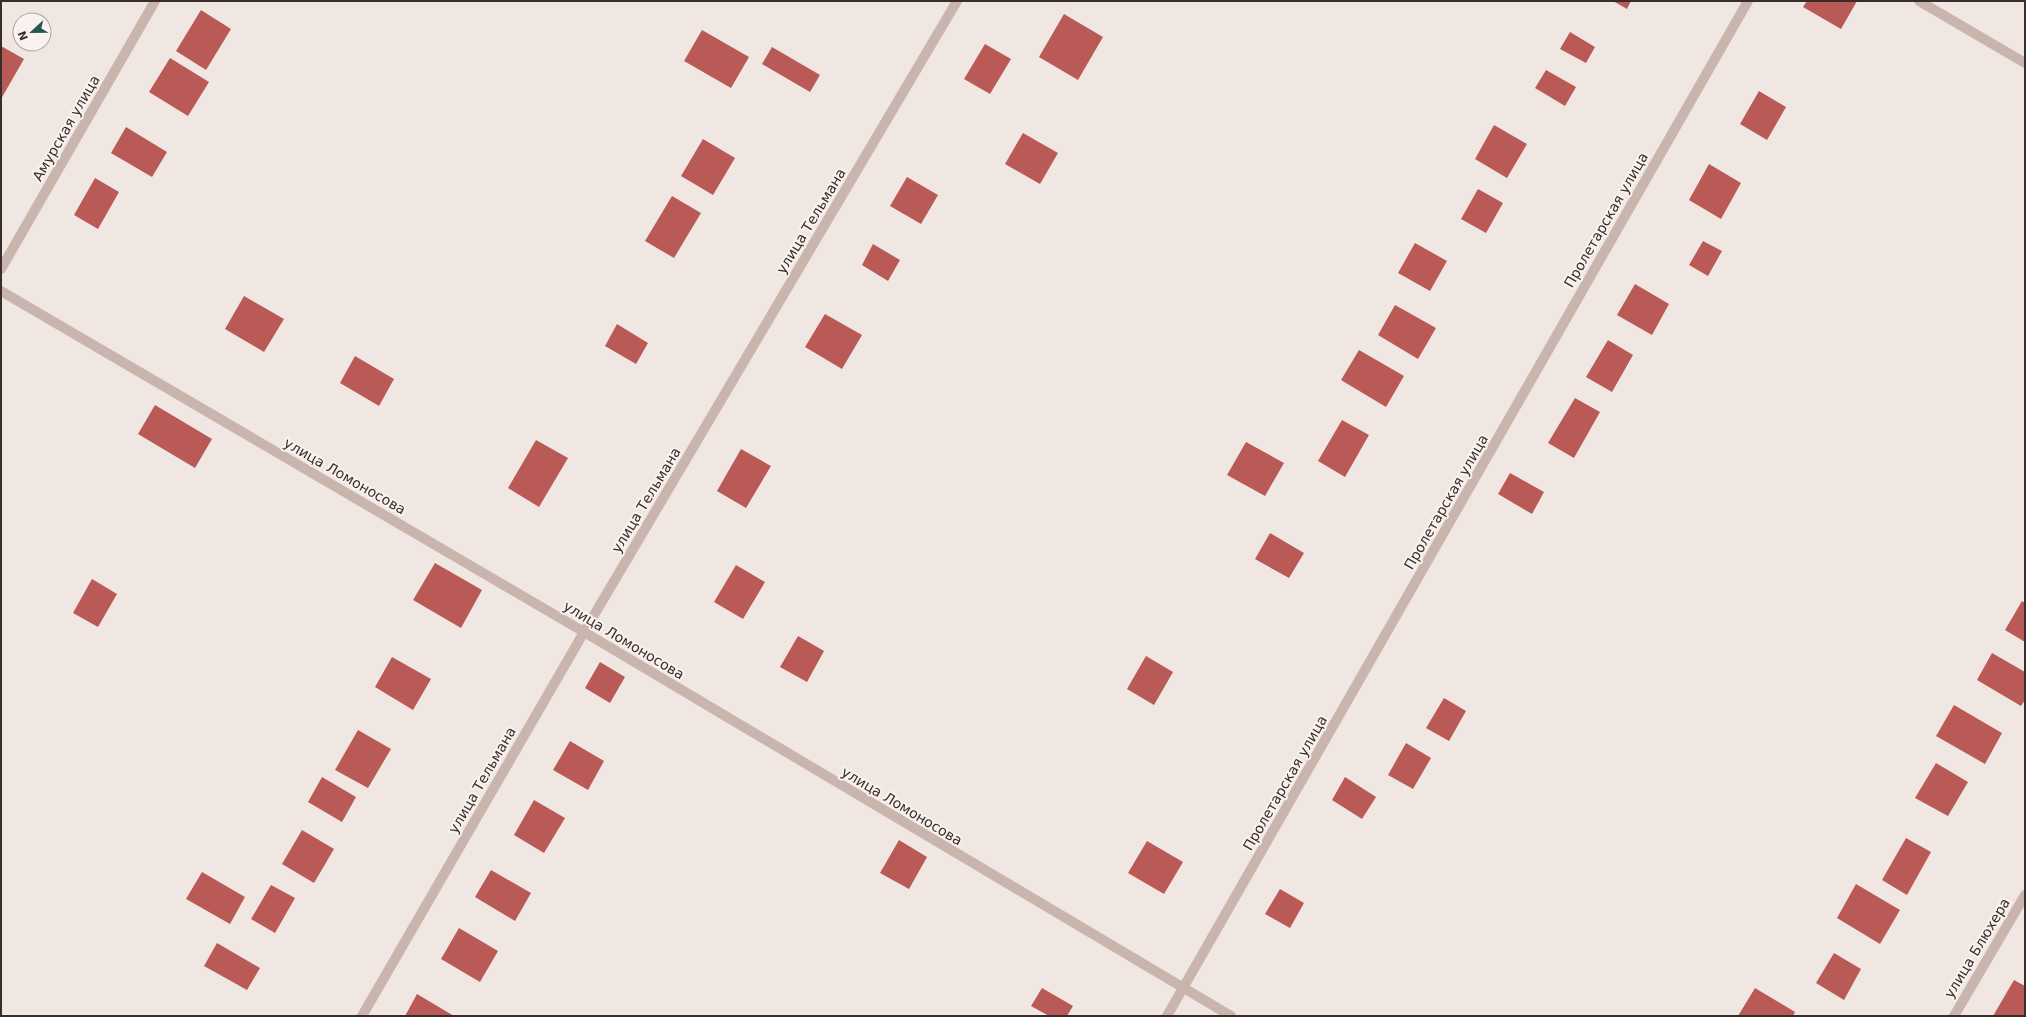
<svg xmlns="http://www.w3.org/2000/svg" width="2026" height="1017" font-family="'DejaVu Sans',sans-serif">
  <style>
    .building { fill: #ba5a57 }
    .lines { fill: none; stroke-linecap: round; stroke-linejoin: round }
    .minor { stroke: #c9b5ae; stroke-width: 10 }
    .labels { text-anchor: middle; dominant-baseline: central; stroke-width: 4; stroke-linejoin: round; paint-order: stroke }
    .street-label { font-size: 14px; fill: #382d2c; stroke: #f9f2ee }
  </style>
  <rect width="100%" height="100%" fill="#f1e7e2"/>
  <path class="building" d="M1613,1H1631L1627,9Z
    M1807,1H1857L1841,29L1803,7Z
    M201,10L231,29L206,70L176,51Z
    M1064,14L1103,37L1078,80L1039,57Z
    M702,30L749,57L731,88L684,61Z
    M1570,32L1595,47L1586,63L1560,49Z
    M985,44L1011,59L990,94L964,79Z
    M1,46L24,59L1,99Z
    M772,47L820,75L810,92L762,64Z
    M170,58L209,82L188,116L149,92Z
    M1546,70L1576,87L1565,106L1535,88Z
    M1759,91L1786,107L1767,140L1740,124Z
    M1494,125L1527,144L1507,178L1475,159Z
    M126,127L167,152L152,177L111,153Z
    M1023,133L1058,153L1040,184L1005,164Z
    M703,139L735,158L713,195L681,176Z
    M1709,164L1741,183L1721,219L1689,200Z
    M907,177L938,195L921,224L890,206Z
    M95,178L119,192L98,229L74,215Z
    M1478,189L1503,203L1486,233L1461,219Z
    M672,196L701,213L674,258L645,241Z
    M1703,241L1722,251L1708,276L1689,265Z
    M1415,243L1447,261L1430,291L1398,273Z
    M873,244L900,260L888,281L862,265Z
    M1635,284L1669,304L1652,335L1617,315Z
    M244,296L284,319L264,352L225,329Z
    M1395,305L1436,328L1418,359L1378,335Z
    M825,314L862,335L842,369L805,347Z
    M617,324L648,343L636,364L605,346Z
    M1608,340L1633,355L1612,392L1586,377Z
    M1359,350L1404,376L1386,407L1341,380Z
    M355,356L394,379L379,406L340,383Z
    M1575,398L1600,412L1574,458L1548,443Z
    M155,405L212,439L195,468L138,434Z
    M1342,420L1369,435L1345,477L1318,461Z
    M536,440L568,458L539,507L508,488Z
    M1246,442L1284,463L1265,496L1227,475Z
    M741,449L771,466L746,508L717,491Z
    M1510,473L1544,492L1532,514L1498,494Z
    M1270,533L1304,553L1289,578L1255,559Z
    M435,563L482,590L461,628L413,600Z
    M736,565L765,582L743,619L714,602Z
    M92,579L117,594L98,627L73,613Z
    M2022,601L2025,603V642L2005,630Z
    M798,636L824,651L807,682L780,667Z
    M1992,653L2025,672V700L2021,706L1977,680Z
    M1146,656L1173,672L1154,705L1127,689Z
    M392,657L431,679L413,710L375,687Z
    M600,662L625,677L610,703L585,688Z
    M1444,698L1466,711L1449,741L1426,728Z
    M1954,705L2002,733L1985,764L1936,736Z
    M358,730L391,749L368,788L335,770Z
    M570,741L604,761L588,790L553,770Z
    M1406,743L1431,758L1413,789L1388,775Z
    M1936,763L1968,782L1948,816L1915,798Z
    M322,777L356,797L342,822L308,802Z
    M1345,777L1376,797L1362,819L1332,800Z
    M534,800L565,818L544,853L514,835Z
    M302,830L334,849L314,883L282,864Z
    M1906,838L1931,852L1907,895L1882,880Z
    M899,840L927,857L909,889L880,873Z
    M1147,841L1183,862L1164,894L1128,873Z
    M491,870L531,893L515,921L475,897Z
    M202,872L245,897L230,924L186,899Z
    M1856,884L1900,910L1880,944L1837,918Z
    M271,885L295,898L275,933L251,919Z
    M1280,889L1304,903L1290,928L1265,914Z
    M459,928L498,951L480,982L441,959Z
    M217,943L260,968L247,990L204,966Z
    M1834,953L1861,969L1844,1000L1816,983Z
    M2014,980L2025,986V1016H1993Z
    M1042,988L1073,1006L1067,1016H1049L1031,1006Z
    M1755,988L1795,1012L1793,1016H1738Z
    M417,994L454,1016H405Z"/>
  <g class="lines">
    <path class="minor" d="M1919,1L2025,63
      M1,269L155,1
      M1,291L584,632L1231,1016
      M362,1016L584,632L957,1
      M1167,1016L1748,1
      M1954,1016L2025,895"/>
  </g>
  <g class="labels">
    <g class="street-label">
      <text transform="translate(66 128) rotate(-60)">Амурская улица</text>
      <text transform="translate(1606 220) rotate(-60)">Пролетарская улица</text>
      <text transform="translate(811 221) rotate(-59)">улица Тельмана</text>
      <text transform="translate(345 476) rotate(30)">улица Ломоносова</text>
      <text transform="translate(646 500) rotate(-59)">улица Тельмана</text>
      <text transform="translate(1446 502) rotate(-60)">Пролетарская улица</text>
      <text transform="translate(624 640) rotate(31)">улица Ломоносова</text>
      <text transform="translate(482 780) rotate(-60)">улица Тельмана</text>
      <text transform="translate(1285 783) rotate(-60)">Пролетарская улица</text>
      <text transform="translate(902 806) rotate(31)">улица Ломоносова</text>
      <text transform="translate(1977 948) rotate(-59)">улица Блюхера</text>
    </g>
  </g>
  <rect width="2026" height="1017" fill="none" stroke="#382d2c" stroke-width="4"/>
  <g transform="translate(32 32) rotate(248)"><circle r="19" fill="#f9f2ee" stroke="#aca3a0"/>
  <path d="M0-3L7 15L0 10L-7 15Z" fill="#25564f"/>
  <text y="-6" font-size="11" font-weight="bold" text-anchor="middle" fill="#382d2c">N</text>
  </g>
</svg>
